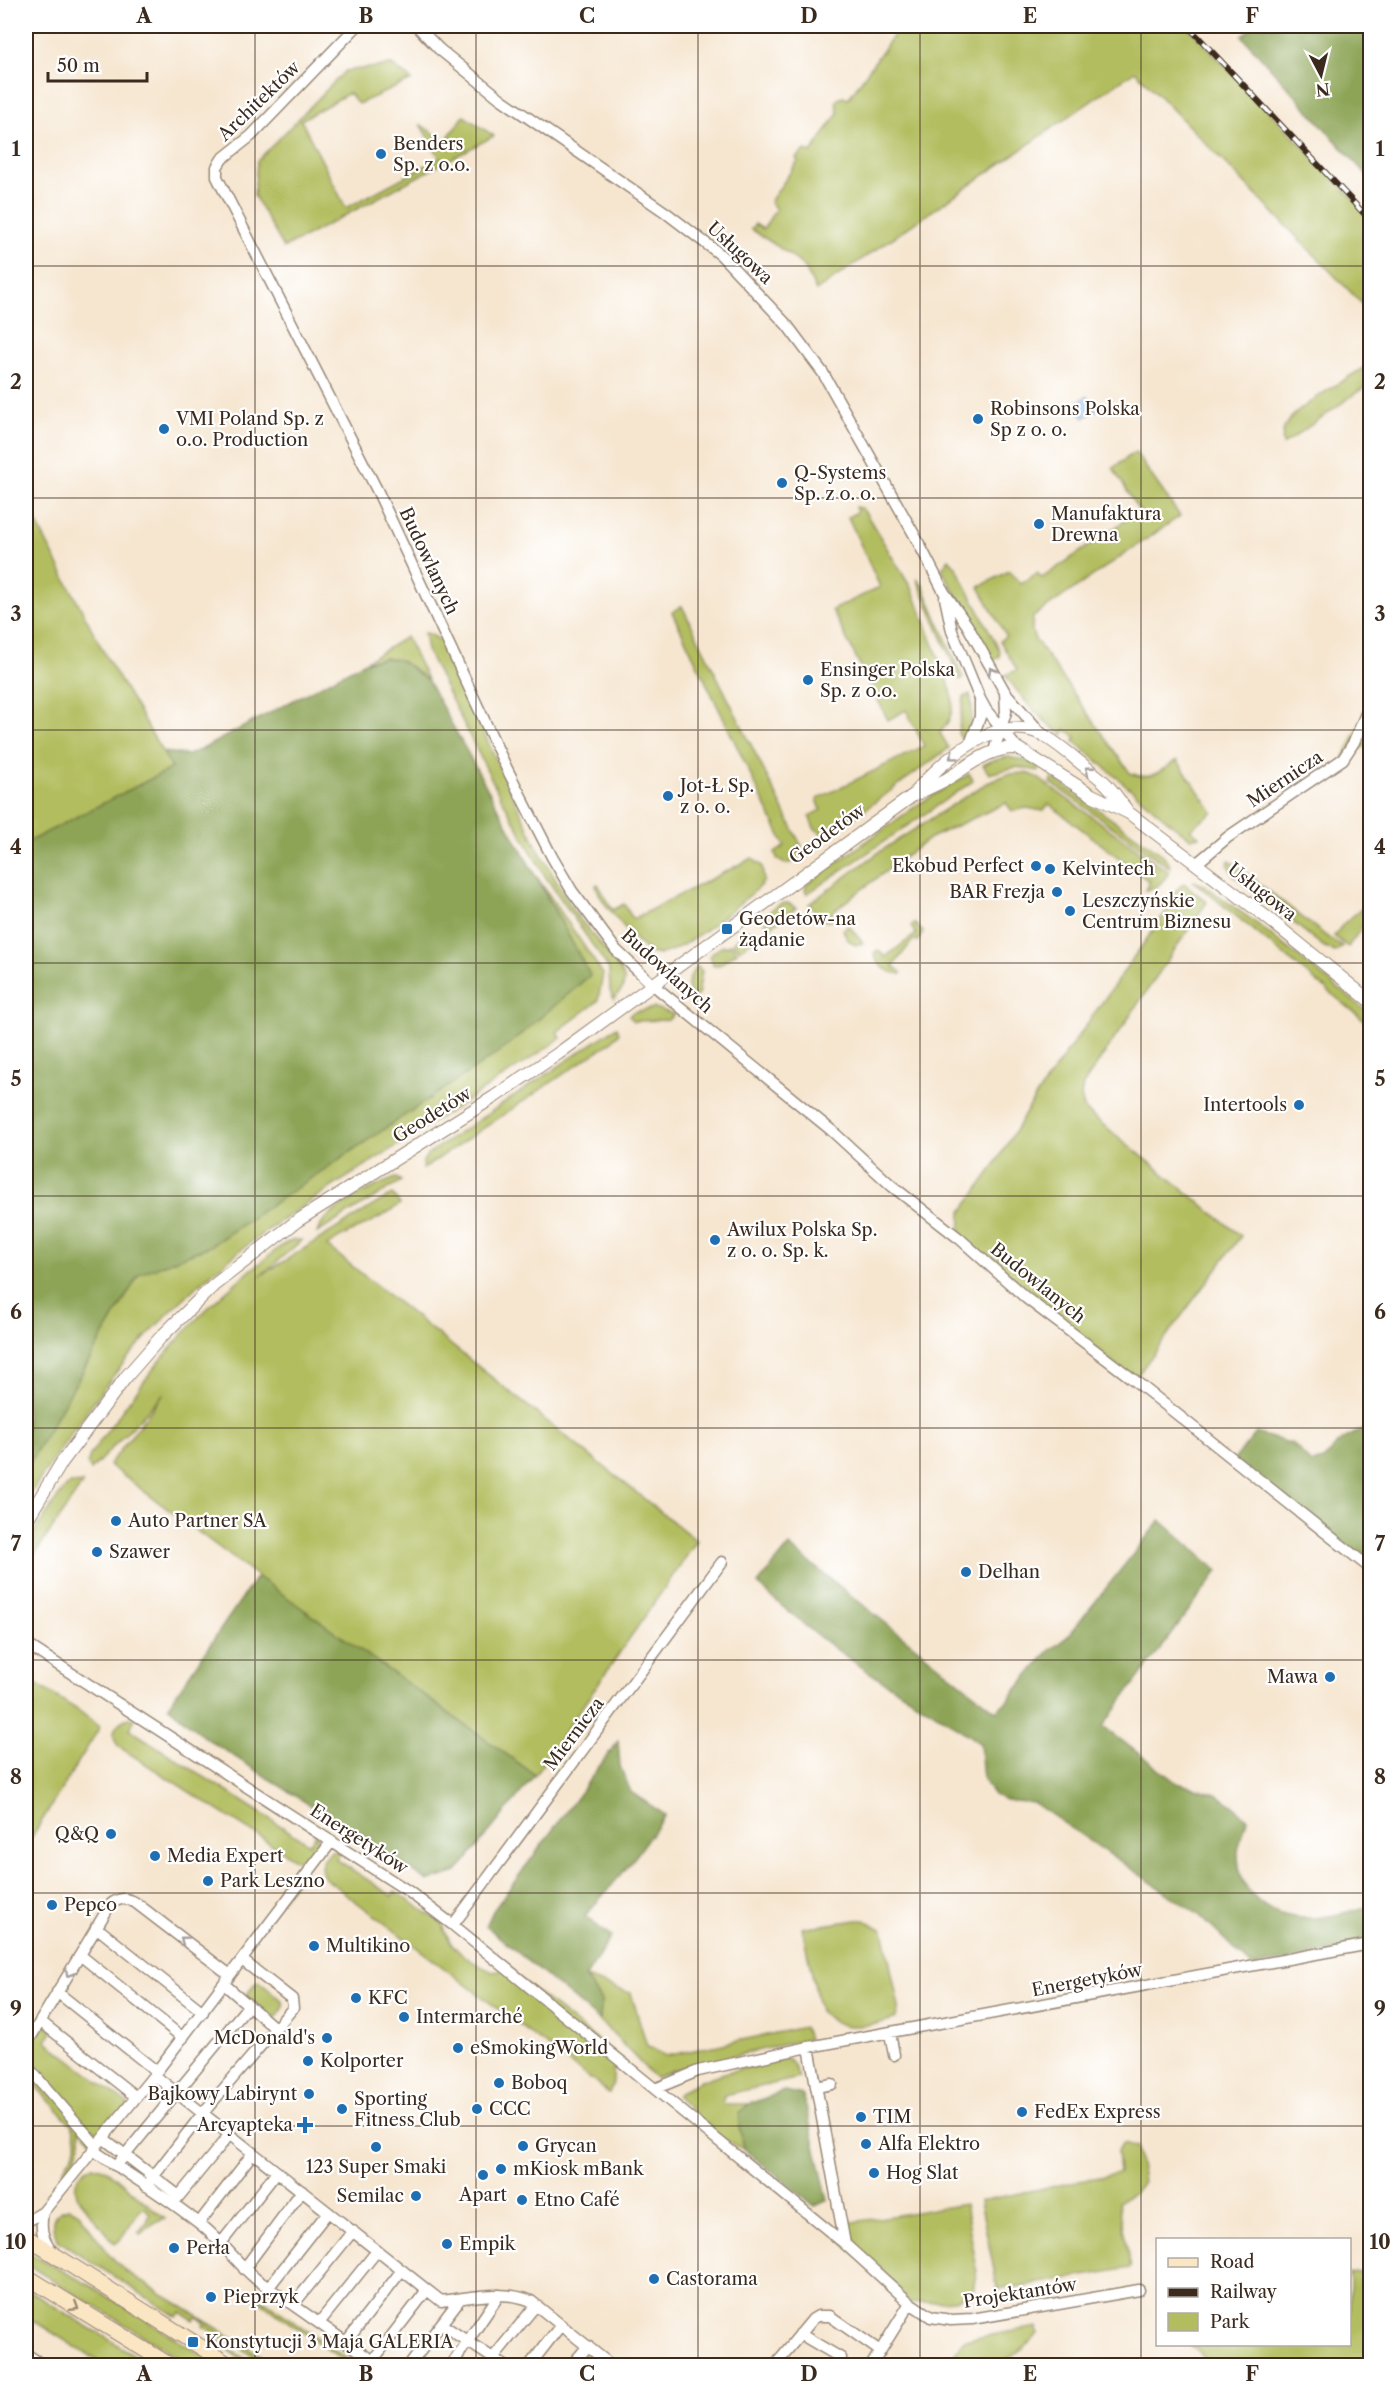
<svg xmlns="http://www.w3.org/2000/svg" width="1396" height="2391" font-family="'Libre Caslon Text',serif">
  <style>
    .green { fill: #b2bd5f; stroke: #76743e; stroke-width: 1.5 }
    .forest { fill: #8da456; stroke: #64673a; stroke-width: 1.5 }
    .water { fill: #7eb6ee; stroke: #5c7086; stroke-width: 1.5 }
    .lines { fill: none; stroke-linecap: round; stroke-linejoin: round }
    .minor-casing { stroke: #988877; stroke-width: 13 }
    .tertiary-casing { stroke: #988877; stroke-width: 14 }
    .secondary-casing { stroke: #988877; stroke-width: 17 }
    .minor { stroke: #fff; stroke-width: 10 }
    .tertiary { stroke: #fff; stroke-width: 12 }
    .secondary { stroke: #fbe6c4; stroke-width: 15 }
    .rail-casing { stroke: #3b2a1e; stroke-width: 6 }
    .rail { stroke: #fff; stroke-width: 4; stroke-dasharray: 11; stroke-linecap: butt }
    .oneway { stroke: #a79f9a }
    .oneway2 { stroke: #9b8871 }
    .grid { fill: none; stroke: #3b2a1e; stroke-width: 1.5; stroke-opacity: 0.55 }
    .poi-dot { fill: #1f6fb2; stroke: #fff; stroke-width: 2 }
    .labels { text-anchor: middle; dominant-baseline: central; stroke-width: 4.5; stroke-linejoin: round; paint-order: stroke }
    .street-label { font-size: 18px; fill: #3b2a1e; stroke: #fff }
    .poi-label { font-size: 18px; fill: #3b2a1e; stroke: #fff; text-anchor: start }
    .neatline { fill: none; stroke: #3b2a1e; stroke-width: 2 }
    .grid-label { font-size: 20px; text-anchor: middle; font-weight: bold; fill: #3b2a1e }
  </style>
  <rect width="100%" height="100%" fill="#fff"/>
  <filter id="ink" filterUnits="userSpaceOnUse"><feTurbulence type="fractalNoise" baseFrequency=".0167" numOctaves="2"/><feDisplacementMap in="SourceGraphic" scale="12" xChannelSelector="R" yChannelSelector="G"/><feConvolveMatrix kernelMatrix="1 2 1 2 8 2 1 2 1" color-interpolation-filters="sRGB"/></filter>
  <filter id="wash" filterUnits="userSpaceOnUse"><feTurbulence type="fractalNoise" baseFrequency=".008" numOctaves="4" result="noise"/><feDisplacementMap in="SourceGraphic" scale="24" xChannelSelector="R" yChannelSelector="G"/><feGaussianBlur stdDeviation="1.35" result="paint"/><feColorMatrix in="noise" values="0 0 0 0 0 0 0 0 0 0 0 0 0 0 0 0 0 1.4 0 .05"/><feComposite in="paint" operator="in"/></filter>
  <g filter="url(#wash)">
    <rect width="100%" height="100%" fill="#f6e6d0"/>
    <path class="green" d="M900,26H1187L1370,216V312L1135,71L816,291L805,268L789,254L751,229L755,224L763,229L776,209L770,202L798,161L796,158L805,150L811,153L838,113L836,103L838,99L843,97L848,99Z
      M392,65L412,80L358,104L349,93L301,120L346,208L440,158L420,124L445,141L464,116L494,136L284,248L254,195L257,161L345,71Z
      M1370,364V383L1283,445C1282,439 1282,432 1285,426C1294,408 1351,376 1370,364Z
      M1135,452L1180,516L1033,617L1032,631L1035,639L1130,773C1151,782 1160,771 1177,760L1213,812L1190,829L1199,836L1190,838L1174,826L1074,741L1076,737L1065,729L1063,735C1039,719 1022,698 1005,675L1017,670L1000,641L1006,636L979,587L1009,571L1021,584L1037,573L1042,578L1139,511L1113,468Z
      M26,503L107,658L172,768L26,843Z
      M855,507L861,508L865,512L913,591L950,687C956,705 952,719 940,733L949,748L830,835H824L814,828L809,816L821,810L817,799L924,746L906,710L888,720L832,610L880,587L848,517L857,512Z
      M949,559L956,567L1000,651L999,657L992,661L972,622L945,576L942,569Z
      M917,579L923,586L963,678L960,680Z
      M682,606L802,847C800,859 796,862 785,864L778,860L775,853L785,846L672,612Z
      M424,633L430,634L441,641L537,847L575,913L620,969L624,979L623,988L614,999L610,991L609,969L545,876L499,794L427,651Z
      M406,637L428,681L410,666L385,658L365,662Z
      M970,694C974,711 973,726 963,740L958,733L964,697Z
      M1370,704V743L1343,759Z
      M1008,757L1023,760L1040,767L1039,771L1016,767L989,774L983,765L991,761Z
      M1026,773L1035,776L1169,872C1162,883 1158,888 1145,890L1150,882L1049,804L1043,811L1027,808L1012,811L1006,803L930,838L832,912L835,917L831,921C820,922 815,912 809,904L879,852L985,784L1008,774Z
      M969,774L973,781L807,894L805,890L807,884L919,804Z
      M1053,778L1163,855L1169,863L1170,868L1050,782Z
      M752,858L762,866L764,881L755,891C737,905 672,963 651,953C640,947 632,936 624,927C614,915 600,901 596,885L598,884L613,910L624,904L633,919Z
      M1229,860L1330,939L1343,946L1335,952L1323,946L1234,876L1228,865Z
      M537,877L603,974L598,1001L557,1032L561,1038C495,1084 427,1126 360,1169C289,1214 220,1259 162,1320C109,1374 68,1438 26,1500V1469L139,1274L210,1246L505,1048L590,975Z
      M1193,881L1204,885L1256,923L1370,1014V1025Z
      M1184,883L1207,902L1083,1085L1081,1097L1085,1110L1241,1236L1134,1380L960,1239L961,1213L992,1169L1036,1096L1175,899L1171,895Z
      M1370,902V916L1348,947L1334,936L1344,923Z
      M788,903L796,908L768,929L765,921C767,911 777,903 788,903Z
      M914,923L923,932L918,941L913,940L893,966L901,972V974C888,973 877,966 874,953L878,950L885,957L916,934L911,926Z
      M847,926L850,927L863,943L855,945L848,940L843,930Z
      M746,930L754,932L758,936L739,950L733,942Z
      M731,944L737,952L719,965H714L709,956L723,945L725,947Z
      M697,966L702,971L698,995L691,999C685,986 688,977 697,966Z
      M654,1008L674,1014L668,1020L634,1021L629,1016L633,1012Z
      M617,1027L619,1033L611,1042L423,1169V1161L428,1154Z
      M396,1178L401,1181L317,1233C325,1209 374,1186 396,1178Z
      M392,1194L400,1204C379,1222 350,1229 327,1246L697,1541L535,1775L257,1576L109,1465L164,1393L91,1470L88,1463L90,1455C127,1404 164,1350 210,1306C233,1284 259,1263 284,1244L293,1240H302L260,1276Z
      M83,1483L26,1567V1543L63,1490L70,1484Z
      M26,1678L78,1710L100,1727L28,1843L26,1841Z
      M130,1718L135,1719L129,1729L309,1844L316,1834C325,1849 313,1865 296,1860L119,1747C109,1734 115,1721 130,1718Z
      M341,1850L336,1859L392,1896L395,1891L443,1924C449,1951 470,1961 493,1972L507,1969L625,2062L613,2071V2083L609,2093L325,1878C317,1866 323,1860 331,1851Z
      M293,1877L296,1876L298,1879L244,1947L242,1944Z
      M857,1920H865L883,1930L899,2007L896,2018C882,2024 854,2029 840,2024C832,2022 826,2016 820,2011L802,1928Z
      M585,1978L631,1993L647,2046L666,2056L804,2027L808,2039L673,2070L655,2078L600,2021L601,2001Z
      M258,1981L283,2001L284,2007L277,2017H272L245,1996Z
      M40,2021L53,2031L46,2041L129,2105L96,2145L79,2128C84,2151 74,2161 61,2178C64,2156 85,2156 72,2125L26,2076V2045Z
      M787,2058L794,2065L799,2078L724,2095L723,2104H749L739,2113V2127L745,2150L721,2138L676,2096C701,2073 755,2067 787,2058Z
      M1124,2143L1137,2147L1143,2182L1134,2194L1118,2202L1131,2268L998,2290L980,2201L1119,2173L1117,2151Z
      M93,2166L107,2170L165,2219L154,2223L140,2235L139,2232L147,2222L150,2214L145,2208H141L120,2240L116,2243L112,2241L78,2198C72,2182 77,2172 93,2166Z
      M965,2204L977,2269L973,2291L955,2300L910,2303L845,2244L841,2224Z
      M70,2208L79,2213L109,2254L125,2271L259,2354L262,2358L258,2359L204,2326L205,2323L197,2317L194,2320L181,2312L177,2317L59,2241C49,2226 50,2211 70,2208Z
      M26,2251L91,2286L218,2365H191L26,2264Z
      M1370,2271V2354L1368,2365H1212L1191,2345L1350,2344V2274Z
      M26,2289L151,2365H104L26,2316Z
      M252,2292L356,2365H350L250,2295Z
      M1037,2327L1038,2334L1019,2352L998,2365H946L964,2340Z
      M214,2339L252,2363L254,2365H247Z"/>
    <path class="forest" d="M1254,26H1370V179L1242,36Z
      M385,658L400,660L428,681L590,975L505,1048L210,1246L139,1274L26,1469V843L172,768L163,752L188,755L200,750L365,662Z
      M1370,1430V1568L1234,1460L1256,1433L1293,1444L1311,1463L1324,1460C1337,1442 1347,1432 1370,1430Z
      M1160,1520L1218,1571L1103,1726L1177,1783L1217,1794L1234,1806L1247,1819C1245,1829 1239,1844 1238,1851C1237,1895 1269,1919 1311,1918C1330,1918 1352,1910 1370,1906V1944L1253,1967L1199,1915L1034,1803L1005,1800L994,1795L983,1780L980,1744C950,1720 918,1703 886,1683C840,1654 797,1622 758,1584L789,1546L996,1711L1007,1701L1048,1652L1069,1635Z
      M257,1576L535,1775L457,1872L428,1881L204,1737L168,1706Z
      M618,1741L620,1766L631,1792L665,1815L630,1864L585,1916L611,1937L585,1978L601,2001L600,2021L486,1926L493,1911Z
      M784,2091L803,2095L828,2200L815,2206L745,2150L739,2127V2113L749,2104Z"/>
    <path class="water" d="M1087,396L1097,410L1084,418L1074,405Z"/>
  </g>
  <g filter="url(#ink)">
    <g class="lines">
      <defs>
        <path id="minor" d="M357,26L251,136L222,159L217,167V177L378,492L506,767L552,857L572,891L616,950L652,984L831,1130L892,1186L960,1239L1026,1298L1134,1380L1370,1568
          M417,26L439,49L501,99L665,212L721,255L787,325L823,373L915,536L944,592L967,625L1005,692L1041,733
          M945,598L952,631L980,699L986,710L1017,748
          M970,744L980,717V702
          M994,751L1006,712L1005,692
          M1196,864L1228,837L1343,759L1354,742L1370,704
          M26,1644L408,1891L453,1925L655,2089L845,2244L910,2303L931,2317L951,2320L972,2319L1139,2290
          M453,1925L722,1562
          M96,1927L203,2012
          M80,1955L183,2038
          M224,1984L276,2029
          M57,1992L156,2071
          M40,2021L136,2097
          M890,2033L894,2055
          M26,2045L110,1905C118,1898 126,1897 136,1903L230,1975
          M809,2047L845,2244
          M26,2065L96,2145
          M154,2075L441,2301C470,2298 503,2289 531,2301L612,2366
          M816,2087L832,2084
          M655,2089L698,2071L809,2047L1370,1944
          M103,2138L179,2196
          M93,2150C129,2175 167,2197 200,2224C221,2240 236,2262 256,2279L380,2366
          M116,2166L249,2005
          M146,2186L203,2113L293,2008L292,1999L242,1960
          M175,2201L230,2134
          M43,2212C40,2228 42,2238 52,2251
          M26,2222L43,2212L154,2075L332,1841
          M199,2223L253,2153
          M222,2242L277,2172
          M244,2269L302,2191
          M268,2288L328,2212
          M293,2305L353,2231
          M319,2323L377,2251
          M441,2324L505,2366
          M800,2334L841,2358
          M346,2342L402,2270
          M26,2354L44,2366
          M493,2358L536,2305
          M373,2360L427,2290
          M409,2366L460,2299
          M451,2366L499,2295
          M529,2366L561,2325
          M571,2366L588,2346
          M774,2366L813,2319L818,2316H830L880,2351
          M871,2366L910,2303"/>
        <path id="tertiary" d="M916,791C943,761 996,712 1041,734C1051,739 1062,748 1071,755C1081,764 1093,772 1103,781C1112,789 1119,800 1126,809
          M26,1521L62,1462L126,1377L160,1338L214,1285L297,1221L494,1097L559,1053L912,796C924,790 936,785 947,779C970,765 990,747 1017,748L1092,795L1129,813L1265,916L1370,1001"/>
        <path id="secondary" d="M26,2237L231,2366
          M26,2276L171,2366"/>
      </defs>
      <use href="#minor" class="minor-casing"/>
      <use href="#tertiary" class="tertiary-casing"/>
      <use href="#secondary" class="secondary-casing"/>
      <use href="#minor" class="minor"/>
      <use href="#tertiary" class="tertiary"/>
      <use href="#secondary" class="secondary"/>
      <defs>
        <path id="rail" d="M1188,26L1370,220"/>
      </defs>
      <use href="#rail" class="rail-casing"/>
      <use href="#rail" class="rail"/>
    </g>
    <defs><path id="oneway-chevron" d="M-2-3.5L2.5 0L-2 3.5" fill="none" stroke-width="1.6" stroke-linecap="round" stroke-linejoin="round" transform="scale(1.5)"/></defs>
    <g class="oneway">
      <use href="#oneway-chevron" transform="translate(992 671) rotate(-120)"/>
      <use href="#oneway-chevron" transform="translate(953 756) rotate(144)"/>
      <use href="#oneway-chevron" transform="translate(1089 770) rotate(-142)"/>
      <use href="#oneway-chevron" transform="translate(184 1940) rotate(-143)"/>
      <use href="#oneway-chevron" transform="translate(69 1973) rotate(121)"/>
    </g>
    <use class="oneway2" href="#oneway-chevron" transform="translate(75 2307) rotate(32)"/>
  </g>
  <path class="grid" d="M255,26V2366M476,26V2366M698,26V2366M920,26V2366M1141,26V2366M26,266H1370M26,498H1370M26,730H1370M26,963H1370M26,1196H1370M26,1428H1370M26,1660H1370M26,1893H1370M26,2126H1370"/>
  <g class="poi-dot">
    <circle cx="381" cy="154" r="6"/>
    <circle cx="978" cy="419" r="6"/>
    <circle cx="164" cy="429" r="6"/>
    <circle cx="782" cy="483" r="6"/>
    <circle cx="1039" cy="524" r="6"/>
    <circle cx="808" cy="680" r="6"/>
    <circle cx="668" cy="796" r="6"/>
    <circle cx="1036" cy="866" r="6"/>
    <circle cx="1050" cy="869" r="6"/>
    <circle cx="1057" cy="892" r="6"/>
    <circle cx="1070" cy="911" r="6"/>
    <rect x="721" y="923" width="12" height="12" rx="3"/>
    <circle cx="1299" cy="1105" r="6"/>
    <circle cx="715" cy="1240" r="6"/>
    <circle cx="116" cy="1521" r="6"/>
    <circle cx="97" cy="1552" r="6"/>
    <circle cx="966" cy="1572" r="6"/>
    <circle cx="1330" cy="1677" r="6"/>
    <circle cx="111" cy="1834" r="6"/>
    <circle cx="155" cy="1856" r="6"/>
    <circle cx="208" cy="1881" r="6"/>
    <circle cx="52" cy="1905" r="6"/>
    <circle cx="314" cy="1946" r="6"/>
    <circle cx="356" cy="1998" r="6"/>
    <circle cx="404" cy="2017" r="6"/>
    <circle cx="327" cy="2038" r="6"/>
    <circle cx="458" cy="2048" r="6"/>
    <circle cx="308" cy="2061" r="6"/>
    <circle cx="499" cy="2083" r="6"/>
    <circle cx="309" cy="2094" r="6"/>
    <circle cx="342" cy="2109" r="6"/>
    <circle cx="477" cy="2109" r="6"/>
    <circle cx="1022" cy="2112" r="6"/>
    <circle cx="861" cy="2117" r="6"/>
    <path d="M302 2116h6v6h6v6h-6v6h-6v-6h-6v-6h6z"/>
    <circle cx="866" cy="2144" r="6"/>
    <circle cx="523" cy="2146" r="6"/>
    <circle cx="376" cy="2147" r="6"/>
    <circle cx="501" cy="2169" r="6"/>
    <circle cx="874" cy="2173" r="6"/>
    <circle cx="483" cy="2175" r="6"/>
    <circle cx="416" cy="2196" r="6"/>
    <circle cx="522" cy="2200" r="6"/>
    <circle cx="447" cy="2244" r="6"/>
    <circle cx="174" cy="2248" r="6"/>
    <circle cx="654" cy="2279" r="6"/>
    <circle cx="211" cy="2297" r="6"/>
    <rect x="187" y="2336" width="12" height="12" rx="3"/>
  </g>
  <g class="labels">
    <g class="street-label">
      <text transform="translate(259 101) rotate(-44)">Architektów</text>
      <text transform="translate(740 253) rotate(43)">Usługowa</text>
      <text transform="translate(429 561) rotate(65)">Budowlanych</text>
      <text transform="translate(1285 779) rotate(-34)">Miernicza</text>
      <text transform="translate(827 834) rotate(-36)">Geodetów</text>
      <text transform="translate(1262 892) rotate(38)">Usługowa</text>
      <text transform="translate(667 971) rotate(42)">Budowlanych</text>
      <text transform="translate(432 1115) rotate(-32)">Geodetów</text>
      <text transform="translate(1038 1283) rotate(39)">Budowlanych</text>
      <text transform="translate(574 1734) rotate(-53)">Miernicza</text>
      <text transform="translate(359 1839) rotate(33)">Energetyków</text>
      <text transform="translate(1087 1980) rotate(-11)">Energetyków</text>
      <text transform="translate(1020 2293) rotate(-9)">Projektantów</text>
    </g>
    <g class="poi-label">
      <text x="393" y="144">Benders<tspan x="393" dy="21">Sp. z o.o.</tspan></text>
      <text x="990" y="409">Robinsons Polska<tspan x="990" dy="21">Sp z o. o.</tspan></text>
      <text x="176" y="419">VMI Poland Sp. z<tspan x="176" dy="21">o.o. Production</tspan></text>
      <text x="794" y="473">Q-Systems<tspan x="794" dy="21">Sp. z o. o.</tspan></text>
      <text x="1051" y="514">Manufaktura<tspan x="1051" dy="21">Drewna</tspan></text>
      <text x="820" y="670">Ensinger Polska<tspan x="820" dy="21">Sp. z o.o.</tspan></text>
      <text x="680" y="786">Jot-Ł Sp.<tspan x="680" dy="21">z o. o.</tspan></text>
      <text x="1024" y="866" text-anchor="end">Ekobud Perfect</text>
      <text x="1062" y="869">Kelvintech</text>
      <text x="1045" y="892" text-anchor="end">BAR Frezja</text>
      <text x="1082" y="901">Leszczyńskie<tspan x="1082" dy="21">Centrum Biznesu</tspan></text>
      <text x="739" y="919">Geodetów-na<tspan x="739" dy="21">żądanie</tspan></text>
      <text x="1287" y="1105" text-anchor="end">Intertools</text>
      <text x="727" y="1230">Awilux Polska Sp.<tspan x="727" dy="21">z o. o. Sp. k.</tspan></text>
      <text x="128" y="1521">Auto Partner SA</text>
      <text x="109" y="1552">Szawer</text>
      <text x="978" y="1572">Delhan</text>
      <text x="1318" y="1677" text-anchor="end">Mawa</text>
      <text x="99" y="1834" text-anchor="end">Q&amp;Q</text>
      <text x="167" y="1856">Media Expert</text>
      <text x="220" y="1881">Park Leszno</text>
      <text x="64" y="1905">Pepco</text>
      <text x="326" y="1946">Multikino</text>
      <text x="368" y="1998">KFC</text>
      <text x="416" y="2017">Intermarché</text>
      <text x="315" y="2038" text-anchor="end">McDonald's</text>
      <text x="470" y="2048">eSmokingWorld</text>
      <text x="320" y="2061">Kolporter</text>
      <text x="511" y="2083">Boboq</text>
      <text x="297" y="2094" text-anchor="end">Bajkowy Labirynt</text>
      <text x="354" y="2099">Sporting<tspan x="354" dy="21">Fitness Club</tspan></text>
      <text x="489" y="2109">CCC</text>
      <text x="1034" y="2112">FedEx Express</text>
      <text x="873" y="2117">TIM</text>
      <text x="293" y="2125" text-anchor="end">Arcyapteka</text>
      <text x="878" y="2144">Alfa Elektro</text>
      <text x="535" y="2146">Grycan</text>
      <text x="376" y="2167" text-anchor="middle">123 Super Smaki</text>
      <text x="513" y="2169">mKiosk mBank</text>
      <text x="886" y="2173">Hog Slat</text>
      <text x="483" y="2195" text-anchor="middle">Apart</text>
      <text x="404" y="2196" text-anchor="end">Semilac</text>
      <text x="534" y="2200">Etno Café</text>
      <text x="459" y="2244">Empik</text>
      <text x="186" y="2248">Perła</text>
      <text x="666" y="2279">Castorama</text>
      <text x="223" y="2297">Pieprzyk</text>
      <text x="205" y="2342">Konstytucji 3 Maja GALERIA</text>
    </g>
  </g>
  <rect width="1396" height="2391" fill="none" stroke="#fff" stroke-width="66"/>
  <rect x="1156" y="2238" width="195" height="108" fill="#ffffff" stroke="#b1aaa5" stroke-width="1.5"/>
  <rect x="1168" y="2258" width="30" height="9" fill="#fbe6c4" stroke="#b1aaa5" stroke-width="1.5"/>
  <text x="1210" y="2268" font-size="18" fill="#3b2a1e">Road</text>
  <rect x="1168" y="2288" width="30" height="9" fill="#3b2a1e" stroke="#b1aaa5" stroke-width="1.5"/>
  <text x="1210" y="2298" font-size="18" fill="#3b2a1e">Railway</text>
  <rect x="1168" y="2313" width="30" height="18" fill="#b2bd5f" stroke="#b1aaa5" stroke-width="1.5"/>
  <text x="1210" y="2328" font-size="18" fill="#3b2a1e">Park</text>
  <g transform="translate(1321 75) rotate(173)" stroke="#ffffff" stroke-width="4.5" paint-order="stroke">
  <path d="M0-4.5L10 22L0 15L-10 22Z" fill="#3b2a1e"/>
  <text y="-9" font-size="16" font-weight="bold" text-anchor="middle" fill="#3b2a1e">N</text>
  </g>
  <path d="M48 72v9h99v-9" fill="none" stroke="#3b2a1e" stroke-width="3"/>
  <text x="57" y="72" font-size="18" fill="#3b2a1e" stroke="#ffffff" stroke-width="4.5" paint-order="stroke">50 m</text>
  <rect x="33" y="33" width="1330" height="2325" class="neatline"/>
  <g class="grid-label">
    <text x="144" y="23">A</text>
    <text x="366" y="23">B</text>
    <text x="587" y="23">C</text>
    <text x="809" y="23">D</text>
    <text x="1030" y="23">E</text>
    <text x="1252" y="23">F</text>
    <text x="16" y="156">1</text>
    <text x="1380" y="156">1</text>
    <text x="16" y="389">2</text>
    <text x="1380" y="389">2</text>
    <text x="16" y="621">3</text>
    <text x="1380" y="621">3</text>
    <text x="16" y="854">4</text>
    <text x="1380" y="854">4</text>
    <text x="16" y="1086">5</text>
    <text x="1380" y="1086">5</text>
    <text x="16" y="1319">6</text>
    <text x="1380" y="1319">6</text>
    <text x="16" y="1551">7</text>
    <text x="1380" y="1551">7</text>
    <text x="16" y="1784">8</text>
    <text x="1380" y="1784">8</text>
    <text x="16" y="2016">9</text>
    <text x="1380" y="2016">9</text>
    <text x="16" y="2249">10</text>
    <text x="1380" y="2249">10</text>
    <text x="144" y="2381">A</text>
    <text x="366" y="2381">B</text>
    <text x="587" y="2381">C</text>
    <text x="809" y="2381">D</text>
    <text x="1030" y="2381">E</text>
    <text x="1252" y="2381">F</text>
  </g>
</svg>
